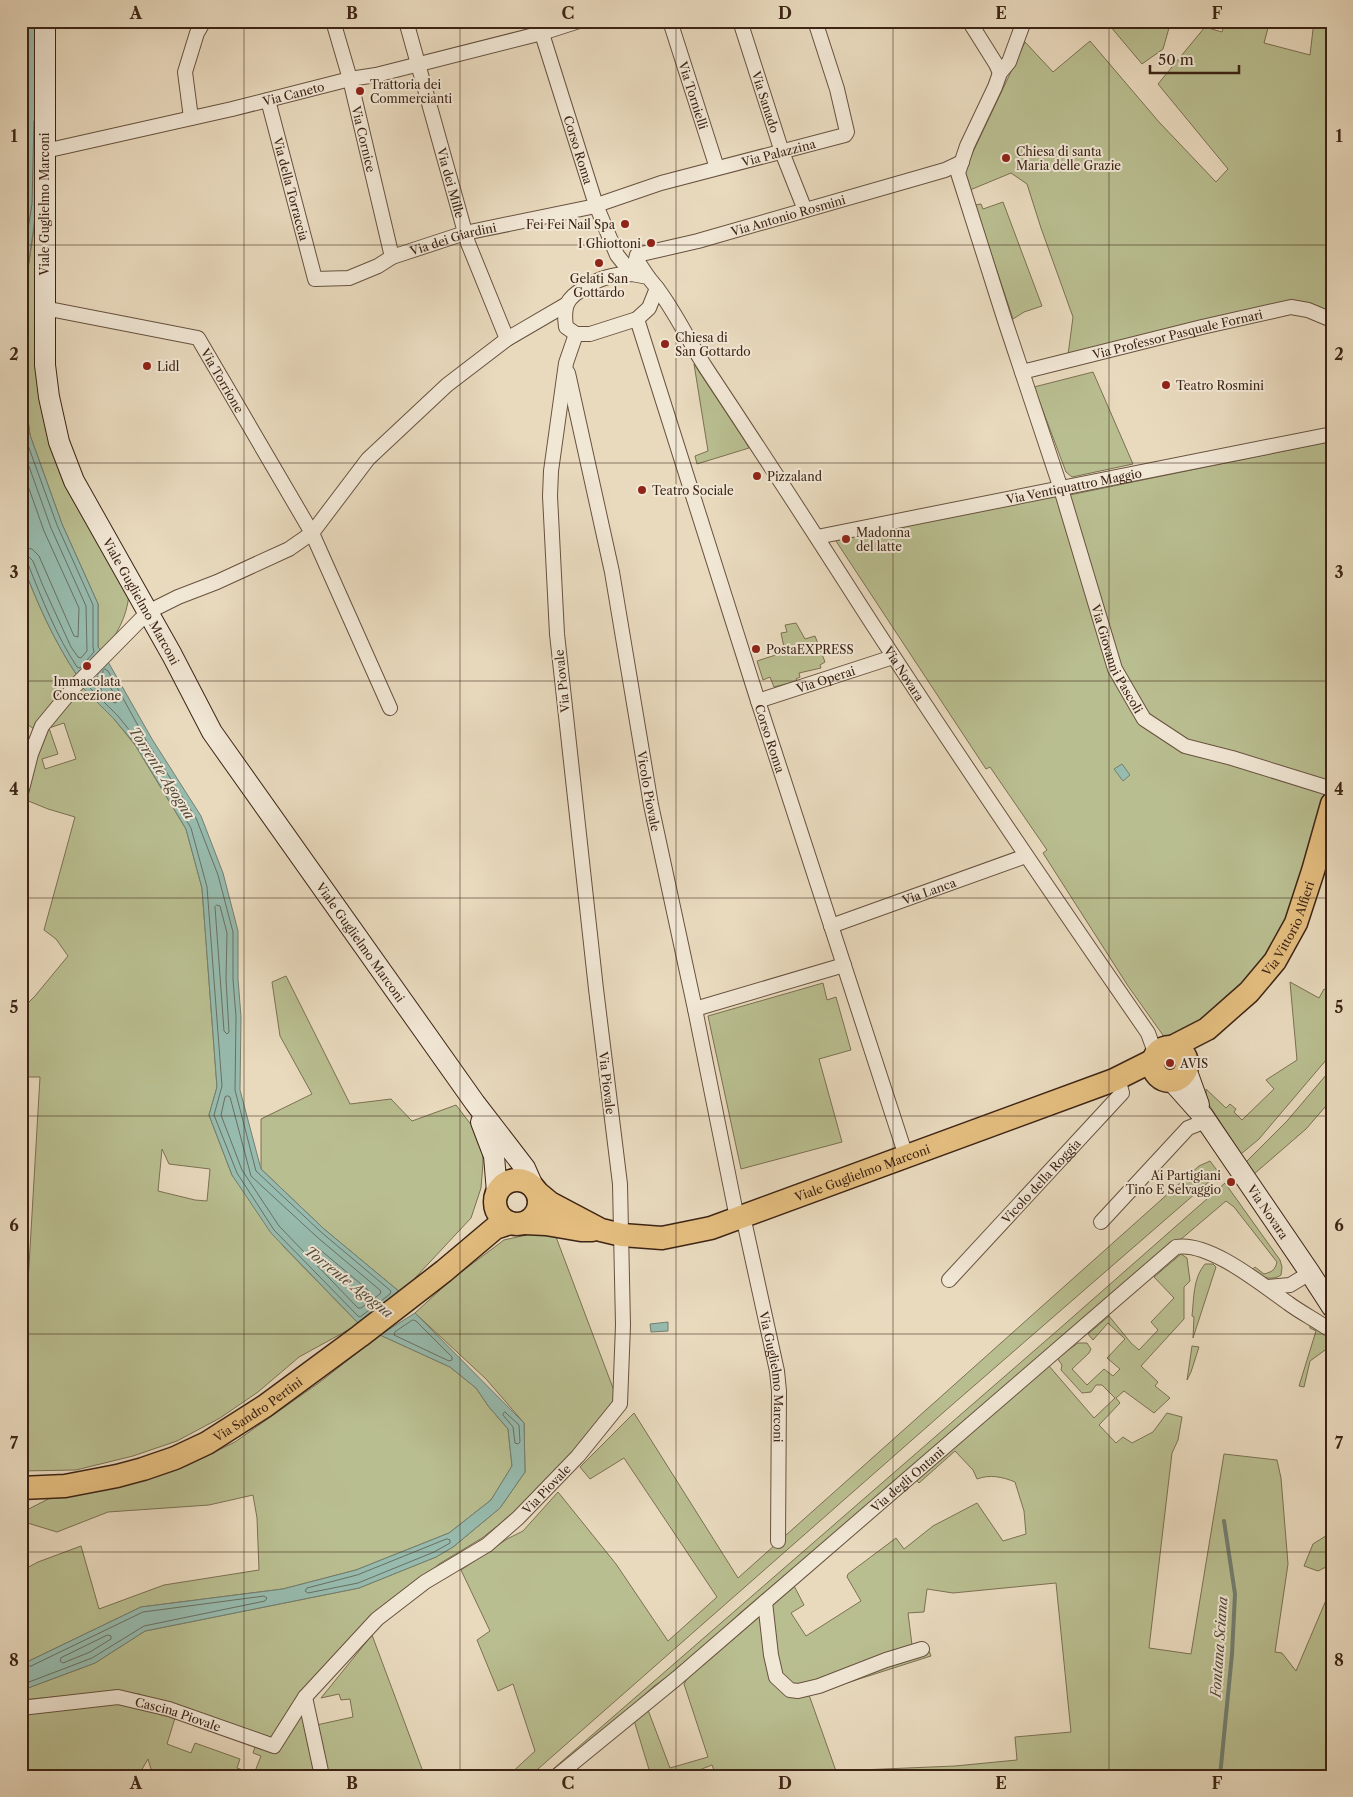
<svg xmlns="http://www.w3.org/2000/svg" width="1353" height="1797" font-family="'Libre Caslon Text',serif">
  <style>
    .green { fill: #b9be90; stroke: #7b7152; fill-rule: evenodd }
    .water { fill: #97bbae; stroke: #737f71 }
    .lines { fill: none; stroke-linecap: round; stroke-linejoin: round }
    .shore { stroke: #6a7062; stroke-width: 1 }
    .stream { stroke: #737f71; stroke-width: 4 }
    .minor-casing { stroke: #68523f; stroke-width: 16 }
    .secondary-casing { stroke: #3d2415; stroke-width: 22 }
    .primary-casing { stroke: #3d2415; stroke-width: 25 }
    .minor { stroke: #f1e7d5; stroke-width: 14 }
    .secondary { stroke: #f1e7d5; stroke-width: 20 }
    .primary { stroke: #e4bd7f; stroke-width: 22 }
    .grid { fill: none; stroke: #3d2415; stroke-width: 1; stroke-opacity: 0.55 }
    .poi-dot { fill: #8f2418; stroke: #f1e7d5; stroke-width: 2 }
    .labels { text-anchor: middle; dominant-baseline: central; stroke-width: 4; stroke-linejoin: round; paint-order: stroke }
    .poi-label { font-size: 12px; fill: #3d2415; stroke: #f1e7d5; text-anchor: start }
    .street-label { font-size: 12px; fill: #3d2415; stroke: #f1e7d5 }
    .water-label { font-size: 14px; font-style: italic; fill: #544a3b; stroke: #f1e7d5 }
    .neatline { fill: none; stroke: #3d2415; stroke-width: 2 }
    .grid-label { font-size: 16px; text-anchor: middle; font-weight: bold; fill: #3d2415 }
  </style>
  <rect width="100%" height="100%" fill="#e9dabe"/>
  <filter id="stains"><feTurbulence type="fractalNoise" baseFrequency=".004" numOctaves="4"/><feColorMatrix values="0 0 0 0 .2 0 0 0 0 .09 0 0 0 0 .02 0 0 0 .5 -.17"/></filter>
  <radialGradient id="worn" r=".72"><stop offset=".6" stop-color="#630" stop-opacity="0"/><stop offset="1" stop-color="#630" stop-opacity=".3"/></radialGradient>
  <path class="green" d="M1118,21H1171L1163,49L1142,64L1110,26Z
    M1225,21H1238L1268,28L1264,43L1310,55L1314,21H1332V319L1308,310L1068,355L1073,317L1041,228L1027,184L1011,173L970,190L965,179V169L1025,42L1053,72L1090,41L1159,122L1216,182L1228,169L1158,84L1205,27L1222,32Z
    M1003,202L1042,306L1024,312L1013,319L975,205L981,204L983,209Z
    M37,208L49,397L129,594C127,618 116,635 103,653L98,647V604L62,524L30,435L21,369V317Z
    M694,364L745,441L749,448L697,464L695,456L708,451Z
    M1093,372L1133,464L1072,477L1066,472L1034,387Z
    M1332,441V781L1325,793L1307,869L1281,937L1235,995L1205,1018L1165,1038L1128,986L1043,853L1047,850L990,767L986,769L832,535L1057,490L1060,497Z
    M21,560C36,601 54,641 78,677L34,729L21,720Z
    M796,623L805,639L815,636L825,662L820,665L821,668L799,673L800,677L796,679L797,681L774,687L770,677L763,680L757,661L785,652L781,633L787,632L785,625Z
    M82,687L114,719L135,745L186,829L202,888L217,1087L209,1115L232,1175L284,1247L359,1324L299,1357L258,1392L220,1418L177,1441L133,1456L76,1470L21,1471V1403L40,1077H21V1010L35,996L68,956L56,939L44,930L75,817L48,809L26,800L42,733ZM64,723L76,759L45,769L42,759L58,754L49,728ZM162,1149L169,1164L210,1169L207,1201L195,1200L158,1191Z
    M286,976L350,1104L391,1099L412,1121L456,1105L482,1139L483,1163L481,1188L471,1218L401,1293L324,1229L261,1169V1119L312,1094L280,1036L272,982Z
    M1290,982L1319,998L1324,989L1332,994V1053L1259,1139L1241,1154L1206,1100V1089L1226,1108L1230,1104L1236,1109L1234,1112L1242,1120L1274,1089L1266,1080L1297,1060Z
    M823,983L827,1000L836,997L851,1050L819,1059L842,1142L741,1169L708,1016Z
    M1332,1068V1099L1306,1129L1254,1174L1246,1162L1287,1121Z
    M1210,1161L1219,1173L945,1411L530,1776H508L535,1751L513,1684L498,1691L477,1640L490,1631L461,1570L507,1539L523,1531L558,1492L616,1564L668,1641L717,1597L624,1458L590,1479L580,1467L634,1413L738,1578L1199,1166Z
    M1225,1183L1280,1260L1282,1267L1281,1275C1271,1282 1260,1276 1251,1271L1255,1267L1264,1274C1272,1272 1275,1270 1277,1262L1234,1207L1226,1201L740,1613L688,1662L654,1686L554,1776H545L1058,1330Z
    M553,1229L619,1404L515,1512L482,1538L439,1564L367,1625L274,1741L139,1694L118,1691L21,1700V1686L28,1688L95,1663L145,1631L359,1588L436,1557L453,1547L500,1508L525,1472L524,1423L486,1379L415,1313L452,1279L504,1240Z
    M1181,1254L1187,1258L1190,1281L1184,1287V1319L1141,1366L1158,1382L1155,1386L1170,1398L1154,1413L1124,1391L1116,1398L1120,1403L1099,1425L1116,1443L1123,1437L1132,1443L1153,1432L1167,1413L1182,1417L1178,1440L1172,1453L1149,1648L1191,1654L1224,1454L1277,1460L1281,1478L1288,1564L1275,1652L1282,1653L1296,1671L1332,1586V1776H716L712,1765L684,1776H651L633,1717L648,1710L670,1768L708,1757L684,1684L688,1677L717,1653L744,1624L792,1582L804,1605L791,1613L806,1636L861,1601L847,1577L848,1574L896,1538L904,1549L933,1526L977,1503L1003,1541L1026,1534L1024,1511L1015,1482C1003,1477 990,1474 977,1479L973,1470L955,1451L919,1483L915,1479L1049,1366L1094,1418L1115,1398L1102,1385H1096L1091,1392L1082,1393L1061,1370L1062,1365L1057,1358L1078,1343H1087L1091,1349L1089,1353L1072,1369L1087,1385L1104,1369L1113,1376L1120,1369L1107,1358L1125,1339L1108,1323L1093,1340L1088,1334L1109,1316L1131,1343L1139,1350L1158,1330L1151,1322L1174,1298L1154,1277ZM1056,1583L1071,1732L1015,1737L1017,1760L955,1766L836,1771L809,1695L931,1656L926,1643L912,1645L908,1613L924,1612L927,1589L953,1593Z
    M1205,1264H1213L1216,1267L1193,1338L1194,1317L1192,1316C1194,1298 1193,1278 1205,1264Z
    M1310,1322L1325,1333L1332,1340V1345L1310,1361L1304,1387L1299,1386L1316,1331L1310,1328Z
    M380,1335L450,1367L476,1388L489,1407L508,1429L512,1466L491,1500L449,1533L356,1570L283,1589L141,1607L29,1661H21V1571L38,1562L81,1546L99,1609L164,1585L259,1570L257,1518L253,1495L209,1505L108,1512L57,1532L21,1521V1513L54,1496L186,1466L235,1442L320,1382Z
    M1192,1346L1199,1347L1191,1372L1187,1380Z
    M1332,1532V1564L1318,1571L1304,1566L1313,1544Z
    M372,1635L422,1769L414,1776H153L148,1759L138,1776H21V1714L115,1703L150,1709L161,1715L175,1718L167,1744L191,1753L195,1743L240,1759L237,1768L254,1774L261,1756L253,1753L255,1747L272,1752L305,1697L312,1726L353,1717L350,1699L341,1700L339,1694L321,1698Z"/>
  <path class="water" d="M21,21H36L37,204L21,317Z
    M21,369L30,435L62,524L98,604V647L102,652L78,677C54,641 36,601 21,560Z
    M107,660L152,739L201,816L223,873L238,931V979L241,1017L240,1090L261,1169L324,1229L401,1293L359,1324L271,1233L232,1175L209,1115L217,1087L202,888L186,829L135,744L114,719L82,687L91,677L95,678L98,676L97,670Z
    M1122,764L1130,775L1123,781L1114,769Z
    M415,1313L524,1423L525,1472L500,1508L453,1547L436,1557L359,1588L145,1631L95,1663L28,1688L21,1686V1661H29L141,1607L283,1589L356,1570L449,1533L491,1500L512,1466L508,1429L489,1407L476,1388L450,1367L380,1335Z
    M668,1322V1331L651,1332L650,1324Z"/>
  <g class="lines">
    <path class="shore" d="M21,233L26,203L28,115L27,43L25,21
      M21,273L32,204L34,121
      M21,406L25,437L57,525L93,605V647L94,652L80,668L77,667C56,635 42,599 28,564L21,561
      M21,444L51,528L86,606L87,651L81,658L78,657L71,647L43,586L33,561L28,556L21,555
      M21,466L44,531L79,608L78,637L74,636L39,556L32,549L21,547
      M105,669L108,671L147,742L196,818L218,875L233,932V979L236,1017L235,1090L256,1171L321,1232L391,1291L390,1294L360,1317L358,1316L274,1230L237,1173L214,1115L222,1086L207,887L191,828L139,742L118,716L90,688L92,683H98L102,679L103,671Z
      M106,684L109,685L117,699L116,703L113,702L101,691V688Z
      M217,905L220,906L227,933L226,979L229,1032L227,1034L224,1031L215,907Z
      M228,1096L230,1097L251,1176L317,1237L381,1291L380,1294L361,1308H358L279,1226L242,1170L221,1115L225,1097Z
      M315,1248H318L368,1290V1293L362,1298H359L315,1252Z
      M413,1320L416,1321L452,1357V1360L449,1361L394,1335L395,1332Z
      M505,1412L519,1425L520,1442L518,1444L515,1443L513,1427L503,1415Z
      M447,1539L450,1540V1543L434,1552L358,1583L308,1593L305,1591L307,1588L357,1575Z
      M108,1635L111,1636V1639L90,1652L63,1663L60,1661L61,1658Z
      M21,1666H31L143,1612L264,1596L267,1598L265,1601L144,1626L92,1658L29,1682H21"/>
    <path class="stream" d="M1220,1776L1232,1654L1235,1594L1224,1521"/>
    <defs>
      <g id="minor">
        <path id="s1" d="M333,21L350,79L392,257"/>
        <path id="s2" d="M406,21L468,243L507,339"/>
        <path id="s3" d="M538,21L596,205L617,255L632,274"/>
        <path id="s4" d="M670,21L717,168"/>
        <path id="s5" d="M740,21L782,152L805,210"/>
        <path d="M969,21L996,64L1000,73"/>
        <path id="s6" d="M1024,21L1009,62L1000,73L995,87L967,146L958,173L1005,321L1061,489L1115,669L1144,719L1185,746L1232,758L1332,789"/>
        <path id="s7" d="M268,100L315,279L349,278L378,266L392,257L465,233L591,207L661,183L845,135L847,132L837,89L815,21"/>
        <path d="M191,118L185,72L197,33L204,21"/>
        <path id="s8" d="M45,151L232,109L350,79L376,75L542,33L579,21"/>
        <path d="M632,274L648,277L657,288L649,308L637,319L590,334H576L566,327C565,320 564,312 567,304C572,292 600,278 612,276C619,274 626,274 632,274Z"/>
        <path id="s9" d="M648,277L636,259L637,255L698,241L945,170L962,162"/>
        <path id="s10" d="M657,288C676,313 689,342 706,368C753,439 800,511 846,583C943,735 1045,884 1148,1033L1156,1055"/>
        <path id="s11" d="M44,308L198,338L312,533L390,708"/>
        <path id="s12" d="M637,319L758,701L906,1156"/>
        <path id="s13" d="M1022,372L1202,327L1291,307L1308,310L1332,320"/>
        <path id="s14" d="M568,373L612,572L651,805L695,1009L737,1218"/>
        <path id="s15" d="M817,537L1332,434"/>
        <path id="s16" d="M758,701L893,657"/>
        <path d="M21,793L31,754L42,726L75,686L148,612L178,597L217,582L289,549L312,533L368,459L447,385L507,339L567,304"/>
        <path id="s17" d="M831,926L1026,856"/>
        <path d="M695,1009L844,965"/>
        <path id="s18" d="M743,1216L777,1371L779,1391L778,1541"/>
        <path d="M1101,1222L1188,1128L1206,1121"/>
        <path id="s19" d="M949,1280L1122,1093L1118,1078"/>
        <path d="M1268,1287L1290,1285L1310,1273"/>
        <path d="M765,1602L771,1655L776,1677L790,1690L798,1691L819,1686L886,1660L922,1649"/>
        <path d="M305,1697L322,1776"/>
        <path id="s20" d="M21,1708L118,1697L169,1709L274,1746L305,1697L377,1619L425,1582L487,1545L518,1518L578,1456L620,1404L623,1325L620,1184L596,989L557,634L550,496L551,471L566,363L576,334"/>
        <path id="s21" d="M557,1776L677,1678L1176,1247C1209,1241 1261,1284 1288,1303C1300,1312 1314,1319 1327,1328L1332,1329"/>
      </g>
      <g id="secondary">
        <path id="s22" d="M45,21V365L49,397L59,442L74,481L172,655L212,732L475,1103L525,1168L533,1186"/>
        <path d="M1186,1069L1199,1105"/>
        <path id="s23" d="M1171,1080L1203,1116L1310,1273L1332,1307"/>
        <path d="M481,1122L494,1156L497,1192"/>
      </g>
      <g id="primary">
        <path id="s24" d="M1172,1047L1207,1029L1249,992L1275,961L1296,923L1313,871L1332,804"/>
        <circle cx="1170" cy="1064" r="17"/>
        <circle cx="517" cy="1202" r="22"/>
        <path id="s25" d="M538,1193L550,1203L601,1230L622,1235L662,1238L711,1228L1114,1080L1154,1060"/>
        <path d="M525,1223L546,1224L581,1230H592"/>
        <path id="s26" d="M21,1488L65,1486L117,1476L143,1469L175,1458L207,1443L265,1406L360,1336L444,1271L495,1228L510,1223"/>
      </g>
    </defs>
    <use href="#minor" class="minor-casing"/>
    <use href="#secondary" class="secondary-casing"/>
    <use href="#primary" class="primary-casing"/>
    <use href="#minor" class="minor"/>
    <use href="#secondary" class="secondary"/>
    <use href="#primary" class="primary"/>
  </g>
  <path class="grid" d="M244,21V1776M460,21V1776M676,21V1776M893,21V1776M1109,21V1776M21,245H1332M21,463H1332M21,681H1332M21,898H1332M21,1116H1332M21,1334H1332M21,1552H1332"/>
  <g class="poi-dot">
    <circle cx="360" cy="91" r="5"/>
    <circle cx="1006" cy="158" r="5"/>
    <circle cx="625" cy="224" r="5"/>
    <circle cx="651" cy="243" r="5"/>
    <circle cx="599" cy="263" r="5"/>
    <circle cx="665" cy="344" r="5"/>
    <circle cx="147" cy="366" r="5"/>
    <circle cx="1166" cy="385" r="5"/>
    <circle cx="757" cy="476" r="5"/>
    <circle cx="642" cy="490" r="5"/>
    <circle cx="846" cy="539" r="5"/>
    <circle cx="756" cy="649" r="5"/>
    <circle cx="87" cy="666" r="5"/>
    <circle cx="1170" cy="1063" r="5"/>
    <circle cx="1231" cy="1182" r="5"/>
  </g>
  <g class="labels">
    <g class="poi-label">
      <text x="370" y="84">Trattoria dei<tspan x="370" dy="14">Commercianti</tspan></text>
      <text x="1016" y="151">Chiesa di santa<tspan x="1016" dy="14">Maria delle Grazie</tspan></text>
      <text x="615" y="224" text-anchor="end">Fei Fei Nail Spa</text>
      <text x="641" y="243" text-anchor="end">I Ghiottoni</text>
      <text x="599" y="278" text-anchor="middle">Gelati San<tspan x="599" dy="14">Gottardo</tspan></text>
      <text x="675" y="337">Chiesa di<tspan x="675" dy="14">San Gottardo</tspan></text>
      <text x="157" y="366">Lidl</text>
      <text x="1176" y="385">Teatro Rosmini</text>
      <text x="767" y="476">Pizzaland</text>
      <text x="652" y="490">Teatro Sociale</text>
      <text x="856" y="532">Madonna<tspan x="856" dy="14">del latte</tspan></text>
      <text x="766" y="649">PostaEXPRESS</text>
      <text x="87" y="681" text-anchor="middle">Immacolata<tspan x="87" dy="14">Concezione</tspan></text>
      <text x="1180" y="1063">AVIS</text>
      <text x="1221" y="1175" text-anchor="end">Ai Partigiani<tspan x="1221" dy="14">Tino E Selvaggio</tspan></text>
    </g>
    <g class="street-label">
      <text stroke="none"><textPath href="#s8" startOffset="255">Via Caneto</textPath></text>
      <text stroke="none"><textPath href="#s4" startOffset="78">Via Tornielli</textPath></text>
      <text stroke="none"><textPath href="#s5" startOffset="85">Via Sanado</textPath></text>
      <text stroke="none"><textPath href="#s1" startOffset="122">Via Cornice</textPath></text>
      <text stroke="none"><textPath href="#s3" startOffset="135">Corso Roma</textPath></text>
      <text stroke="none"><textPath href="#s7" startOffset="668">Via Palazzina</textPath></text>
      <text stroke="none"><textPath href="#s2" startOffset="168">Via dei Mille</textPath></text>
      <text stroke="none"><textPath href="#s7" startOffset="92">Via della Torraccia</textPath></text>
      <text transform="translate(44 204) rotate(-90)">Viale Guglielmo Marconi</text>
      <text stroke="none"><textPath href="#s9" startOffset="182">Via Antonio Rosmini</textPath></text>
      <text stroke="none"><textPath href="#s7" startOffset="331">Via dei Giardini</textPath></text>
      <text stroke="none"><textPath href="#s13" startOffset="160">Via Professor Pasquale Fornari</textPath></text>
      <text stroke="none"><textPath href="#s11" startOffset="206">Via Torrione</textPath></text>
      <text stroke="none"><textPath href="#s15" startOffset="262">Via Ventiquattro Maggio</textPath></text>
      <text stroke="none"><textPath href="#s22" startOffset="602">Viale Guglielmo Marconi</textPath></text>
      <text stroke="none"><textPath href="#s6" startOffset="678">Via Giovanni Pascoli</textPath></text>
      <text stroke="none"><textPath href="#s10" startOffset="458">Via Novara</textPath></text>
      <text stroke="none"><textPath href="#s16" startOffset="71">Via Operai</textPath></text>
      <text transform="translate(562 681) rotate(-96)">Via Piovale</text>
      <text stroke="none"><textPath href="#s12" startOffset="440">Corso Roma</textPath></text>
      <text stroke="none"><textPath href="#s14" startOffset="426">Vicolo Piovale</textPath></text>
      <text stroke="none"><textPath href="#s17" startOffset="104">Via Lanca</textPath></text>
      <text stroke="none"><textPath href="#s24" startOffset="171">Via Vittorio Alfieri</textPath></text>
      <text stroke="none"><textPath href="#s22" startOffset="1008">Viale Guglielmo Marconi</textPath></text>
      <text transform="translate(607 1083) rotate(83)">Via Piovale</text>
      <text stroke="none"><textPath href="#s25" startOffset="346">Viale Guglielmo Marconi</textPath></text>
      <text stroke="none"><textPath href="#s19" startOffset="135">Vicolo della Roggia</textPath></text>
      <text stroke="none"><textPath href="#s23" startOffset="164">Via Novara</textPath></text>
      <text stroke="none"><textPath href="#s18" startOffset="164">Via Guglielmo Marconi</textPath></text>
      <text stroke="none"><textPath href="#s26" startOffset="254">Via Sandro Pertini</textPath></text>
      <text stroke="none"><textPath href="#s21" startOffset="459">Via degli Ontani</textPath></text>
      <text stroke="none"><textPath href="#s20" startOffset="640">Via Piovale</textPath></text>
      <text stroke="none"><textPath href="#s20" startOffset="160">Cascina Piovale</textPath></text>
    </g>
    <g class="water-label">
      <text transform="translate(162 773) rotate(57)">Torrente Agogna</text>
      <text transform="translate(349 1282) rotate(38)">Torrente Agogna</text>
      <text transform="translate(1219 1647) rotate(-86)">Fontana Sciana</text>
    </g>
  </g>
  <rect width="1353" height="1797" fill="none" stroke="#e9dabe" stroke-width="55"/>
  <path d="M1150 65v8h89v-8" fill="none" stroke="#3d2415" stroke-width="2.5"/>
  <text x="1158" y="65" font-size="15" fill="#3d2415" stroke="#f1e7d5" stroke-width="4" paint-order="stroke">50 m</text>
  <rect x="28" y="28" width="1298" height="1742" class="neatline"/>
  <g class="grid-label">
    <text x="136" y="19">A</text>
    <text x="352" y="19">B</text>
    <text x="568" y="19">C</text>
    <text x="785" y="19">D</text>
    <text x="1001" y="19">E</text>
    <text x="1217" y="19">F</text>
    <text x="14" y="142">1</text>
    <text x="1339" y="142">1</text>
    <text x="14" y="360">2</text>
    <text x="1339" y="360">2</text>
    <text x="14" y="578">3</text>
    <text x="1339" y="578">3</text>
    <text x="14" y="795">4</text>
    <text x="1339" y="795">4</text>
    <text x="14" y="1013">5</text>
    <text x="1339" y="1013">5</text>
    <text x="14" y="1231">6</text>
    <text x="1339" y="1231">6</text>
    <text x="14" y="1449">7</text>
    <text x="1339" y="1449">7</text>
    <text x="14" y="1666">8</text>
    <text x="1339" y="1666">8</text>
    <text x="136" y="1789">A</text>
    <text x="352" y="1789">B</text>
    <text x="568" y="1789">C</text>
    <text x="785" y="1789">D</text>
    <text x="1001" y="1789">E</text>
    <text x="1217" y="1789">F</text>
  </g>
  <rect width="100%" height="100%" filter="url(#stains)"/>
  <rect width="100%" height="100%" fill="url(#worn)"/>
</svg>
